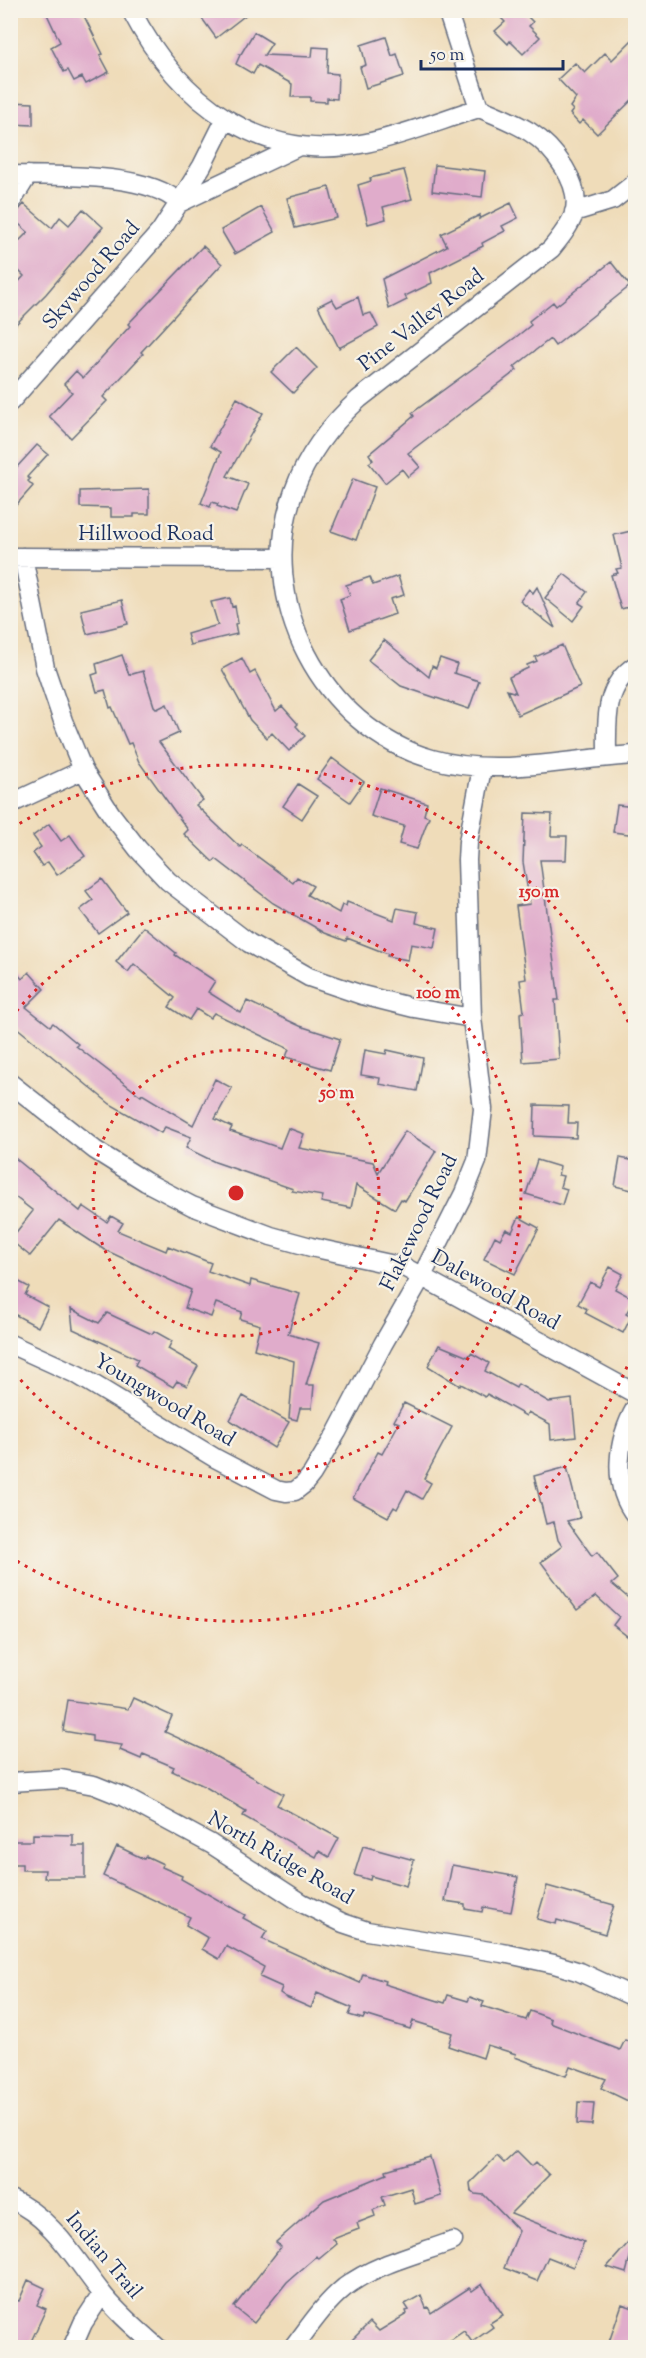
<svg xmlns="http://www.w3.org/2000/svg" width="646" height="2358" font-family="'Sorts Mill Goudy',serif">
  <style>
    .building { fill: #e0accb }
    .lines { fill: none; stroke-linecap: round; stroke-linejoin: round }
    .street-casing { stroke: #656c7e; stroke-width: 21 }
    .street { stroke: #fff; stroke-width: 18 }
    .ring { fill: none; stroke: #d62828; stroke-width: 3; stroke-dasharray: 3 6 }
    .labels { text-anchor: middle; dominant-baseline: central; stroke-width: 4.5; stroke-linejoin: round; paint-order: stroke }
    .street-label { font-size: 21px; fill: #1b2f5e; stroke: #f7f3e8 }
    .centre { fill: #d62828; stroke: #f7f3e8; stroke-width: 3 }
    .ring-label { font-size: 18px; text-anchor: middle; font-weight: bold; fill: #d62828; stroke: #f7f3e8; stroke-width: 4.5; stroke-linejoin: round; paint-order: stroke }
  </style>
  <rect width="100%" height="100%" fill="#f7f3e8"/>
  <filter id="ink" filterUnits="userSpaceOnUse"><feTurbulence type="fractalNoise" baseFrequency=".0167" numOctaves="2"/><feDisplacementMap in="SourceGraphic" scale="12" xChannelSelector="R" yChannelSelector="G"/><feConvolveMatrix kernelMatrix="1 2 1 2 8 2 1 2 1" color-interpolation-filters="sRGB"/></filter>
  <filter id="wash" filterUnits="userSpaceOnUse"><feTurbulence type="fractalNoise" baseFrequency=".008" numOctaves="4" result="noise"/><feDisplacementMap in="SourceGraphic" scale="24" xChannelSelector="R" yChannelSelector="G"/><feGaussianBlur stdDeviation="1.35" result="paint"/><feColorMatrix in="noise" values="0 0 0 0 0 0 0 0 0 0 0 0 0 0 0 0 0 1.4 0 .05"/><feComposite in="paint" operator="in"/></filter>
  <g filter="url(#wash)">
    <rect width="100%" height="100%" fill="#efdcb9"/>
    <g id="blocks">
      <path class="building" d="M45,10H81L103,54L100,55L109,72L86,84L82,77L74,81L68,70L64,72L51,47L60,42Z
        M196,10H252L216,38Z
        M493,10H521L533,22L529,26L540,37L523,54L510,41L508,44L495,31L505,22Z
        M254,32L272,43L264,55L312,57L313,47L328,48L327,73L338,74L337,99L327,98V102L310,101V97H291L292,84L258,65L253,74L236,64L240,55L239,54H241Z
        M636,36V96L597,134L583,120L579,124L570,114L573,110L570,107L576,98L558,79L575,63L585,73L605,53L612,60Z
        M386,37L392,56L397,54L404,76L366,88L360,67L366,65L361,45Z
        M10,102L33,103V125L10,124Z
        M435,165L485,171L482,197L432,191Z
        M404,170L412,199L383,207L386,219L368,224L358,185L371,181L370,178Z
        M329,187L337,218L295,228L287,198Z
        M511,203L518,218L502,226L505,231L482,243L483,246L430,273L432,283L405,296L407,300L389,309L382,279L447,246L441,234L480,215L479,219Z
        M24,204L52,228L60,217L69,225L83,209L103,227L46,294L10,330V291L24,276L10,262V250L28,232L12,218Z
        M261,207L275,232L235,254L221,230Z
        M203,246L222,264L141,352L143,354L103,397L107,401L71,438L49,416L72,392L64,384L76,371L83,378L130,326L128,324Z
        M611,262L630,286L555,346L550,339L514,367L517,370L408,453L420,467L408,477L402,469L385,483L369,463L373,460L369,454L414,416L412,413L516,337L531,325L529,321L553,302L556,306Z
        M358,297L363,315L371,313L378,327L339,348L318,306L332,299L337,307Z
        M296,347L317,368L293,393L271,372Z
        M237,398L263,413L227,476L248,484L236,513L217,506L218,504L212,502L210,507L201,503L221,452L210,446Z
        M37,445L48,454L27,477L30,479L28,481L33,486L10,512V463L16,468Z
        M353,479L375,487L356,540L331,531Z
        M149,489V514H134V517H111V508L80,507V491Z
        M631,531L636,550V605L621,609L611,575L618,573L616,569L622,568L614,535Z
        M564,574L587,592L579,603L584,606L573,621L545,598Z
        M398,576L404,595L390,599L395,614L350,630L340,599L350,595L346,585L370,577L373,585Z
        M537,587L555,628L520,601L529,589L533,593Z
        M230,598L232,607L235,606L238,623L235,624L237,634L190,645L187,634L218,625L211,602Z
        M122,600L128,624L87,634L81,610Z
        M384,640L429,677L432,666L436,668L440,658L457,664L454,673L479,681L469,709L401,686L368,660Z
        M562,645L580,687L518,715L507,690L516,693L509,677L528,668L527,665L537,661L535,657Z
        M122,655L129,675L143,671L154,706L157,709L167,704L179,733L159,742L203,800L196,805L240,847L242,845L293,883L297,877L313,886L307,895L339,913L342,905L346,906L347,902L394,920L397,908L418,912L416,923L438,928L434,948L411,944L408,960L387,956L388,954L347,938L346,941L325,933L273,903L216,859L213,862L184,834L188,830L139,762L131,743L128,744L112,707L110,708L105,690L97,692L92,675L98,673L96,664Z
        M242,658L250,674L255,671L276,711L282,706L298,724L296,726L305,736L289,751L272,733L267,738L250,720L222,669Z
        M332,758L364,782L350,802L317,779Z
        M298,784L317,796L302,819L283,806Z
        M380,788L427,803L424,815L429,817L417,849L399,844L404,826L371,816Z
        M617,805L636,807V835L613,832Z
        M525,813L552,814L551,836H567L566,860H540L559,1000H555L559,1059L523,1062L520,1013L524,1012L520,980L526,979L516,906L530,904L523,862Z
        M49,824L61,841L70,835L85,856L57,875L48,862L42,866L33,853L41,847L33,836Z
        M102,879L127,912L98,933L80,910L93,900L86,891Z
        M144,927L176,953L175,955L215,981L208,992L241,1013L247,1001L300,1026L340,1039L330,1070L286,1057L289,1049L214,1013L210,1018L196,1009L189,1020L169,1007L175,998L134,964L128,972L116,962Z
        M10,965L22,979L29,972L44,989L26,1007L50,1026L53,1023L78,1044L76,1046L141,1096L142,1094L193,1125L215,1079L232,1088L215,1119L232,1127L230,1131L280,1148L288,1128L304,1134L299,1148L373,1162L378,1173L405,1131L436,1151L405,1201L401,1199L395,1209L356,1185L351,1208L321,1202L323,1196L292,1191L293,1189L215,1162L186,1148L191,1137L165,1127L161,1133L110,1104L10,1022Z
        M365,1050L386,1054L387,1050L423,1058L417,1091L379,1084L380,1078L361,1075Z
        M535,1105L569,1106L568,1123H577L576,1138L534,1136Z
        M10,1154L80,1211L83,1206L107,1222L111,1216L123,1223L118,1231L166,1251L168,1246L211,1263L208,1271L250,1286L251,1280L300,1294L288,1334L319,1343L306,1385H314L312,1408H300L297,1420L289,1418L294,1361L254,1349L260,1325L240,1319L242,1312L216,1303L211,1317L185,1308L191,1290L103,1249L59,1220L30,1256L10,1240L33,1211L10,1193Z
        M620,1158L636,1161V1191L615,1186Z
        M537,1160L560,1167L558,1175L563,1176L560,1187L567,1189L562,1205L526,1194Z
        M519,1217L539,1228L515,1274L484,1259L495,1236L500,1239L506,1229L512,1232Z
        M610,1267L623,1274L615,1289L634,1299L626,1314L631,1317L623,1333L585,1313L587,1309L578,1304L590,1282L599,1287Z
        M10,1277L29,1287L25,1295L48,1307L38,1327L14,1314L10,1320Z
        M71,1309L99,1323L107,1313L152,1334L154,1331L172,1341L168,1349L198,1366L187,1386L177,1381L173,1387L135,1365L138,1359L73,1329Z
        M439,1345L468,1357L471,1353L489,1363L485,1371L516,1388L518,1384L549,1402L572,1399L576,1437L551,1440L550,1424L528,1412L526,1416L487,1394L485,1397L461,1384L460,1386L428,1366Z
        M243,1396L289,1422L274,1448L230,1420Z
        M404,1403L452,1427L424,1479L431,1483L422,1499L407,1490L397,1509L394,1507L388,1517L353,1498L378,1452L382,1454L399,1423L394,1421Z
        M567,1467L580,1518L567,1521L592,1556L597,1552L618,1579L612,1584L633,1602L636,1598V1643L613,1625L619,1617L596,1596L577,1610L541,1562L562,1546L558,1540L554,1522L546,1524L534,1476Z
        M133,1698L172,1716L165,1732L202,1749L283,1794L277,1805L339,1838L329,1857L319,1851L316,1857L243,1816L246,1811L204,1786L172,1771L174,1767L143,1754L141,1759L120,1750L122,1745L92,1741V1736L63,1731L68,1700L128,1709Z
        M33,1834L73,1835V1846H85V1878H44L45,1870H22V1864H10V1841H33Z
        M117,1846L144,1859L146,1856L163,1864L162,1867L182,1876L181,1879L245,1915L243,1918L267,1931L262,1939L360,1983L363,1974L385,1981L384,1984L445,2003L448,1995L468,2001L470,1997L484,2002L482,2006L526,2020L530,2011L551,2019L550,2023L620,2050L625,2040L636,2045V2092L630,2102L601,2088L606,2079L570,2066L566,2076L515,2057L516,2054L487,2045L483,2058L448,2046L452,2033L413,2021L410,2029L365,2015L363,2019L349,2015L352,2008L317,1993L311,2008L286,1997L280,1993L282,1987L260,1977L264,1967L226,1946L219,1959L202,1949L208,1938L186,1925L190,1917L103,1876Z
        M363,1846L414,1860L406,1886L371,1876L370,1880L354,1875Z
        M452,1865L518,1877L511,1912L483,1907L482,1912L465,1909V1904L445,1901Z
        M547,1886L614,1905L605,1934L557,1920L556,1924L537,1919Z
        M578,2102L594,2103L592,2125L577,2124Z
        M517,2151L532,2166L536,2162L549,2175L511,2213L584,2242L573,2267L548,2257L537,2281L504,2268L519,2231L484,2195L475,2194L471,2191L470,2183L497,2156L504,2163Z
        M430,2157L441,2196L415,2204L411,2188L382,2197L385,2205L373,2210L375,2216L357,2223L359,2229L333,2239L337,2244L319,2259L317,2256L287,2282L254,2323L234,2307L281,2247L276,2242L324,2200L387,2174L386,2170Z
        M636,2234L626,2273L607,2267Z
        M28,2280L45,2288L37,2305L46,2309L28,2348H10V2298L19,2301Z
        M482,2284L503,2315L490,2323L493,2327L472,2342L464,2331L439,2348H344L370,2322L379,2331L407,2314L406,2311L409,2310L405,2304L421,2295L426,2308L428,2307L431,2313L469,2288L472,2291Z
        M622,2304L636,2309V2348H607Z"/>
    </g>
  </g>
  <g filter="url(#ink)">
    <use href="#blocks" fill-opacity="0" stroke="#656c7e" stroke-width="1.5"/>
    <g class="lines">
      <defs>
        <path id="street" d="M131,10C178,101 260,165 366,143C405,135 441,120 479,108C496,115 514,122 530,132C553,147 583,184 574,214C569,227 560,238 551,249L359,399C330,425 307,455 294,491C254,599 322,728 432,759C499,778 568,758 636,755
          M447,10L479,108
          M10,175C54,176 149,172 179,203L202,166L225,120
          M10,204L28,175
          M574,212L613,200L636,182
          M10,402L160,232L179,203L299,146
          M11,557L282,558
          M23,557L45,668L63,721L83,770L111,814L138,849L168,881L249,943L309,977L362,995L414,1008L472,1018
          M607,757C607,723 603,686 636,665
          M10,804L83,770
          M10,1083L95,1150L146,1182L192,1206L271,1236L311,1247L404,1267L636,1394
          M10,1344L78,1375L215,1458L276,1490L286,1492L295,1491L304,1484L312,1474L337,1432L383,1344L422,1276L464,1193L477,1161L483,1109L472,1018L467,860L468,842L482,768
          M636,1407C617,1440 611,1485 636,1516
          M10,1782L61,1779L94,1785L124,1797L211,1844L302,1903L343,1923L367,1931L508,1954L554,1964L580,1972L636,1998
          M10,2199C52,2217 74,2258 101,2292C117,2313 139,2331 158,2348
          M72,2348L83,2323L102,2294
          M293,2348C309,2327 324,2304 345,2287C375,2264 418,2254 453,2241"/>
      </defs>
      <use href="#street" class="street-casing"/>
      <use href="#street" class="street"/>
    </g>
  </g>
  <g class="ring">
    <circle cx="236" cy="1193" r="143"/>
    <path d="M11 1018A285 285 0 1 1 11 1368"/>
    <path d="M634 1350A428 428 0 0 1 12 1558M12 828A428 428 0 0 1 634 1036"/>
  </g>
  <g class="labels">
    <g class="street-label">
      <text transform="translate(92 276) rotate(-49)">Skywood Road</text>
      <text transform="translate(422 321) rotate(-38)">Pine Valley Road</text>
      <text x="146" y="535">Hillwood Road</text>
      <text transform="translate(420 1223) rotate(-64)">Flakewood Road</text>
      <text transform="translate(495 1291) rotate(29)">Dalewood Road</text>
      <text transform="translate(164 1401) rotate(31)">Youngwood Road</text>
      <text transform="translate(280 1859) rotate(30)">North Ridge Road</text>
      <text transform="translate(103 2256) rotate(50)">Indian Trail</text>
    </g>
  </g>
  <circle cx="236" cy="1193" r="9" class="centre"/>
  <g class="ring-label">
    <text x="539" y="897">150 m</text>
    <text x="438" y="998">100 m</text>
    <text x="337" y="1098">50 m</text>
  </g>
  <rect width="646" height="2358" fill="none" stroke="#f7f3e8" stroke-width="36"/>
  <path d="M421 60v9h142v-9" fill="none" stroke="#1b2f5e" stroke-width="3"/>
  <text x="430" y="60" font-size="18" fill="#1b2f5e" stroke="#f7f3e8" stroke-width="4.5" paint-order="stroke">50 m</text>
</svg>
